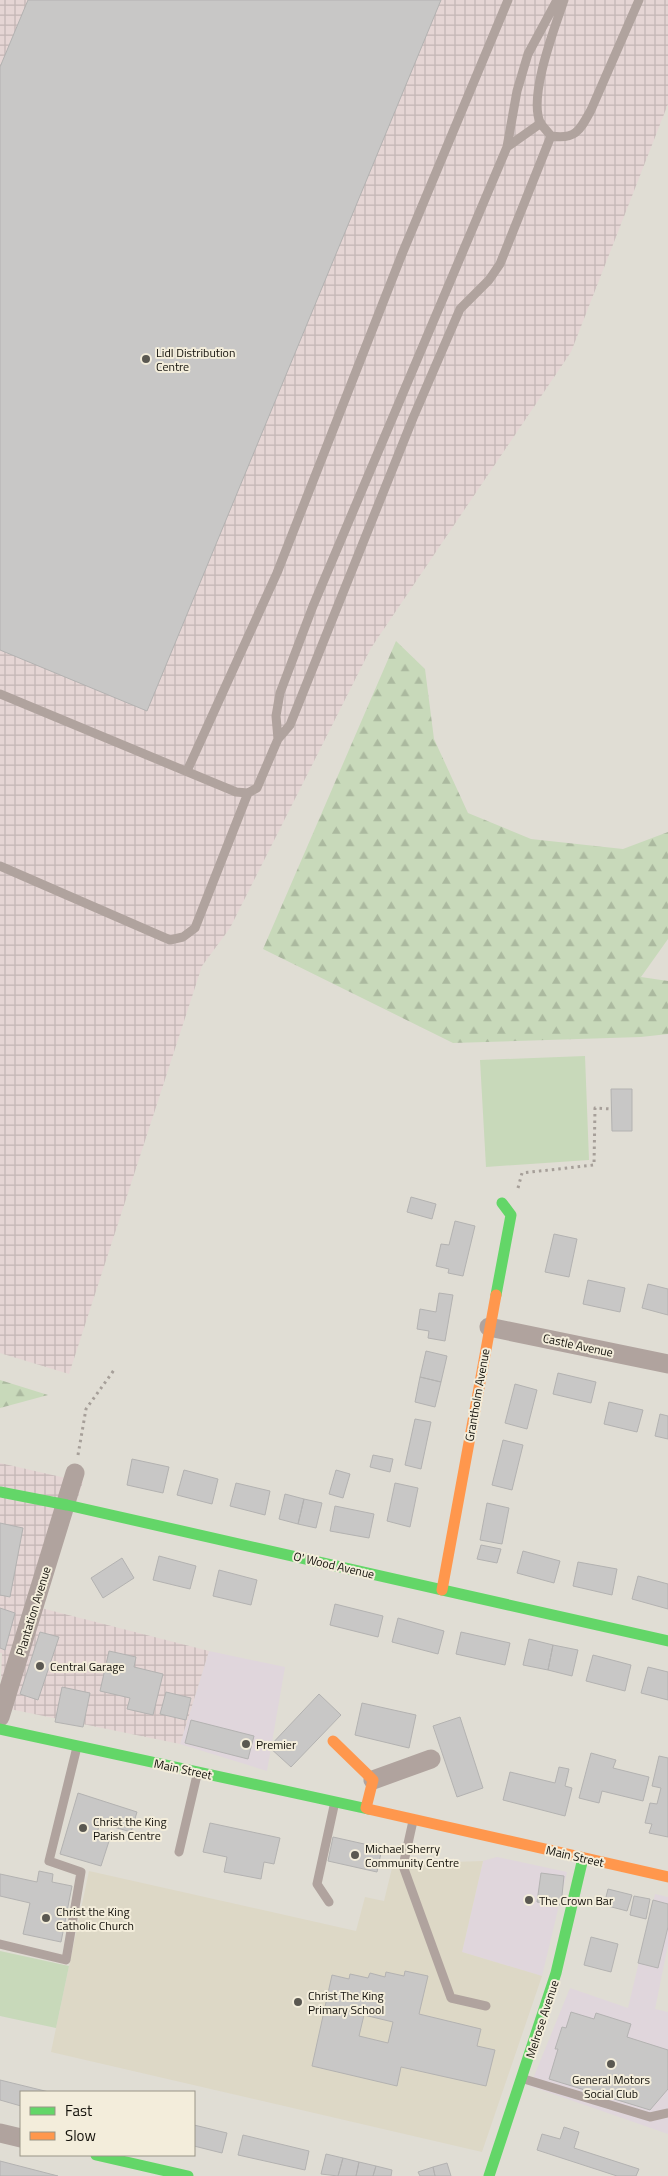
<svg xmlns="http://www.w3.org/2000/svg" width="668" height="2176" font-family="'Titillium Web',sans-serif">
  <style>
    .commercial { fill: #e0d6dc }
    .industrial { fill: url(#industrial-grid) }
    .built { fill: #ddd8c6 }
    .green { fill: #c8d9ba }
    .forest { fill: url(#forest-firs) }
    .building { fill: #c8c7c6; stroke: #b3b2b1; fill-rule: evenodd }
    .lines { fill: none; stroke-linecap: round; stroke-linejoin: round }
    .path { stroke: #a69f99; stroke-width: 3; stroke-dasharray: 2.5 4; stroke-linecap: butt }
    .lane { stroke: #b0a39e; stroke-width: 9 }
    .street { stroke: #b0a39e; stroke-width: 19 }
    .fast { stroke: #63d668; stroke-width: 11 }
    .slow { stroke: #ff974d; stroke-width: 11 }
    .poi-dot { fill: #5a5851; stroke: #f3eddb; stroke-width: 2 }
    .labels { text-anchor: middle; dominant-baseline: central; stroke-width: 4; stroke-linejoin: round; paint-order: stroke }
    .poi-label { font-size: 12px; fill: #12100a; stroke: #f3eddb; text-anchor: start }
    .street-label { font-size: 12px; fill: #12100a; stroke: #f3eddb }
  </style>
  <defs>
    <pattern id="industrial-grid" width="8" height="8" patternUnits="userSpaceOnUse" patternTransform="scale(1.25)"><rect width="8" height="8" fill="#e5d5d4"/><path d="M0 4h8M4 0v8" fill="none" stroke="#c3b6b5"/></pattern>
    <pattern id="forest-firs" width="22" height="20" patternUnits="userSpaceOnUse" patternTransform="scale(1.25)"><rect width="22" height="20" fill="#c8d9ba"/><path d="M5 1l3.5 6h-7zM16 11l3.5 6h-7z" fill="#abb99f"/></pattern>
  </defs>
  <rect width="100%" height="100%" fill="#e0ddd4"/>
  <path class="commercial" d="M209,1651L285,1667L267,1771L180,1744Z
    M497,1857L567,1872L542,1976L462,1952L483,1861Z
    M655,1894L668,1897V1945L655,2009L668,2012V2134L530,2086L570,1988L628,2008Z"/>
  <path class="industrial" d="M0,0H668V104L571,352L371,648L230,928L202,966L69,1374L0,1353Z
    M0,1463L83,1482L41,1608L209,1651L180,1744L0,1707L2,1653H0Z"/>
  <path class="built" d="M483,1861L462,1952L542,1976L482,2152L51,2052L89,1871L356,1931L365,1897L384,1901L393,1864Z"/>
  <path class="green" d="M585,1056L589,1160L486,1167L480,1060Z
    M0,1951L69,1966L56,2028L0,2016Z"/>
  <path class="forest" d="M396,641L425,669L434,739L468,813L531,839L623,849L668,832V939L641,977L668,981V1034L641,1037L453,1043L263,949Z
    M0,1380L48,1395L0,1408Z"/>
  <path class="building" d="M28,0H441L147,711L0,650V67Z
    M611,1089H632V1131H612Z
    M411,1197L436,1204L432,1219L407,1212Z
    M455,1221L475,1226L463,1276L448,1273L449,1269L436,1266L441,1244L449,1245Z
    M554,1234L577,1239L569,1277L545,1272Z
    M588,1280L625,1288L620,1312L583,1304Z
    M648,1284L668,1289V1315L642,1308Z
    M439,1293L453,1295L445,1341L428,1338L429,1331L417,1329L420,1309L436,1312Z
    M426,1351L447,1356L441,1382L420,1377Z
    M558,1373L596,1382L591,1403L553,1394Z
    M420,1377L441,1382L435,1407L415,1402Z
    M515,1384L537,1390L527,1429L505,1423Z
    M609,1402L643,1410L637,1432L604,1424Z
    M660,1414L668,1416V1439L655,1436Z
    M415,1419L431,1422L421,1469L405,1465Z
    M503,1440L523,1445L512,1490L492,1485Z
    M373,1455L393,1459L390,1472L370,1467Z
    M132,1459L169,1467L163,1493L127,1485Z
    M184,1470L218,1479L212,1504L177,1495Z
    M336,1470L350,1474L343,1498L329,1494Z
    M236,1483L270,1491L265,1515L230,1506Z
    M395,1483L418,1488L410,1527L387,1521Z
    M285,1494L304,1499L298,1524L279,1519Z
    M304,1499L322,1503L316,1528L298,1524Z
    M487,1503L509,1508L502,1544L480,1540Z
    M335,1506L374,1514L369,1538L330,1531Z
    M0,1523L23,1528L10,1597L0,1595Z
    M481,1545L501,1549L497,1563L477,1559Z
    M523,1551L560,1561L554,1583L517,1573Z
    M159,1556L196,1566L190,1589L153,1580Z
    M122,1558L134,1578L103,1598L91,1578Z
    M578,1562L617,1569L612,1595L573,1586Z
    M219,1570L257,1580L251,1605L213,1596Z
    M638,1576L668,1584V1609L632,1599Z
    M335,1604L383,1616L378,1637L330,1625Z
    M0,1608L15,1613L5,1650L0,1648Z
    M398,1618L444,1631L438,1654L392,1642Z
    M40,1632L59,1637L38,1700L20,1694Z
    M461,1632L510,1643L505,1665L456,1654Z
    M529,1639L553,1645L548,1670L523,1665Z
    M553,1645L578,1650L572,1676L548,1670Z
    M109,1651L136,1657L134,1667L163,1674L153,1715L127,1709L130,1698L100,1691Z
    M593,1655L631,1665L625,1691L586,1681Z
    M648,1667L668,1672V1700L641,1693Z
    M62,1687L90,1693L83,1727L55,1722Z
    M166,1692L191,1698L186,1720L160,1714Z
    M319,1694L341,1715L291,1767L269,1747Z
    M362,1703L416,1715L409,1748L355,1735Z
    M460,1717L483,1788L457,1797L433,1726Z
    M191,1720L254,1736L248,1759L185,1743Z
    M591,1753L616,1760L613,1768L649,1777L643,1801L602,1791L599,1803L579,1798Z
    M659,1756L668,1758V1837L649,1833L652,1824L645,1823L650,1803L657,1804L661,1788L652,1786Z
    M559,1767L569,1769L565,1786L572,1788L565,1816L503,1800L510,1772L555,1783Z
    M78,1793L137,1812L131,1832L100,1823L97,1833L110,1838L101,1866L60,1854Z
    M210,1823L280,1838L274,1864L264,1862L261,1879L224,1872L227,1857L203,1852Z
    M333,1837L382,1848L377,1872L328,1861Z
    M39,1871L53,1874L52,1882L72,1886L61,1942L23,1934L30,1903L0,1896V1874L37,1882Z
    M541,1873L564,1876L561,1905L537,1902Z
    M608,1889L632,1895L627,1911L604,1905Z
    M634,1896L650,1899L646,1919L630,1915Z
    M653,1900L668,1904V1927L658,1968L638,1963Z
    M591,1937L618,1944L611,1972L584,1965Z
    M405,1971L428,1976L419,2014L481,2029L477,2046L495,2050L486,2086L401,2067L397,2086L312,2066L332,1975L349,1979L350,1974L368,1978L370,1973L385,1977L386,1972L404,1976ZM364,2015L393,2022L388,2043L359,2036Z
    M571,2012L594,2019L596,2013L631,2024L627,2037L668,2050V2089L650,2110L549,2079L558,2049H555L562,2027L566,2028Z
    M0,2080L49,2092H21V2106L0,2100Z
    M194,2125L227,2133L222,2153L194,2146Z
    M564,2127L579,2132L574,2148L639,2169L636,2176H617L537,2150L542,2134L560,2139Z
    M243,2135L309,2151L305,2170L238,2155Z
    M326,2154L343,2158L338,2176L321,2174Z
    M343,2158L359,2162L356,2176H338Z
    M0,2161L58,2176H0Z
    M359,2162L376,2166L373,2176H356Z
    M447,2163L451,2176H435L433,2167Z
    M376,2166L392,2170L391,2176H373Z
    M433,2167L435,2176H420L418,2172Z"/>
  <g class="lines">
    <path class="path" d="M518,1188L522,1173L594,1165L595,1108L611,1109
      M78,1455L86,1409L114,1370"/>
    <path class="lane" d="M564,0C555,27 527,99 541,124C544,128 548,132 551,136C576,140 580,130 591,110L639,0
      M507,147L541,123
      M0,694L236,792L248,793L257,788L278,739L290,725L413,418L460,309L489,280L500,264L551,136
      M278,739L276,716L280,693L313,606L507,147L517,91L528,54L557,0
      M187,771L277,573L402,254L508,0
      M0,866L170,940L183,937L195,928L248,793
      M413,1821L403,1866L451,1998L486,2006
      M179,1852L197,1775
      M329,1902L317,1884L334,1806
      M0,1944L66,1960L81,1872L49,1861L77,1747
      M524,2079L650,2117L668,2113"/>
    <path class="street" d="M489,1327L668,1364
      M0,1717L75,1473
      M373,1780L431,1759
      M0,2133L21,2138"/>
    <path class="fast" d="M496,1295L511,1215L502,1203
      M0,1492L67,1505L668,1641
      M0,1729L368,1809
      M96,2155L188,2176
      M489,2176L556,1973L583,1858"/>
    <path class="slow" d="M442,1590L496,1295
      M333,1741L373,1780L366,1808
      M368,1809L668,1877"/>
  </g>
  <g class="poi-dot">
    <circle cx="146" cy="359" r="5"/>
    <circle cx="40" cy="1666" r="5"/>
    <circle cx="246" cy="1744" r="5"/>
    <circle cx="83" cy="1828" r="5"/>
    <circle cx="355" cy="1855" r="5"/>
    <circle cx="529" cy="1900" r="5"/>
    <circle cx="46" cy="1918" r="5"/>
    <circle cx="298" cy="2002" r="5"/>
    <circle cx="611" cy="2064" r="5"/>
  </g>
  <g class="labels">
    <g class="poi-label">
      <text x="156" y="352">Lidl Distribution<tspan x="156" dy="14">Centre</tspan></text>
      <text x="50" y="1666">Central Garage</text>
      <text x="256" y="1744">Premier</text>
      <text x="93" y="1821">Christ the King<tspan x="93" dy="14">Parish Centre</tspan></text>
      <text x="365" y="1848">Michael Sherry<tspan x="365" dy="14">Community Centre</tspan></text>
      <text x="539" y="1900">The Crown Bar</text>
      <text x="56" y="1911">Christ the King<tspan x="56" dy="14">Catholic Church</tspan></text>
      <text x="308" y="1995">Christ The King<tspan x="308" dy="14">Primary School</tspan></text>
      <text x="611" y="2079" text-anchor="middle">General Motors<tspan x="611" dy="14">Social Club</tspan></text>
    </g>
    <g class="street-label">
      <text transform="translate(578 1345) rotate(12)">Castle Avenue</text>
      <text transform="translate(477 1395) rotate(-80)">Grantholm Avenue</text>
      <text transform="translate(334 1565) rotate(13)">O' Wood Avenue</text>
      <text transform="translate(33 1611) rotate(-73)">Plantation Avenue</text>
      <text transform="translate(183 1769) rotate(12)">Main Street</text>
      <text transform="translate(575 1856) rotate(13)">Main Street</text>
      <text transform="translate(542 2019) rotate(-72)">Melrose Avenue</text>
    </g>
  </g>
  <rect x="20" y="2091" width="175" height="65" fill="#f3eddb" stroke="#999587"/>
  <rect x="30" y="2107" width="25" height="8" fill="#63d668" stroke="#999587"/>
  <text x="65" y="2116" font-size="15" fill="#12100a">Fast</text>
  <rect x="30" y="2132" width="25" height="8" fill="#ff974d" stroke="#999587"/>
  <text x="65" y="2141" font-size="15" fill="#12100a">Slow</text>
</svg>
